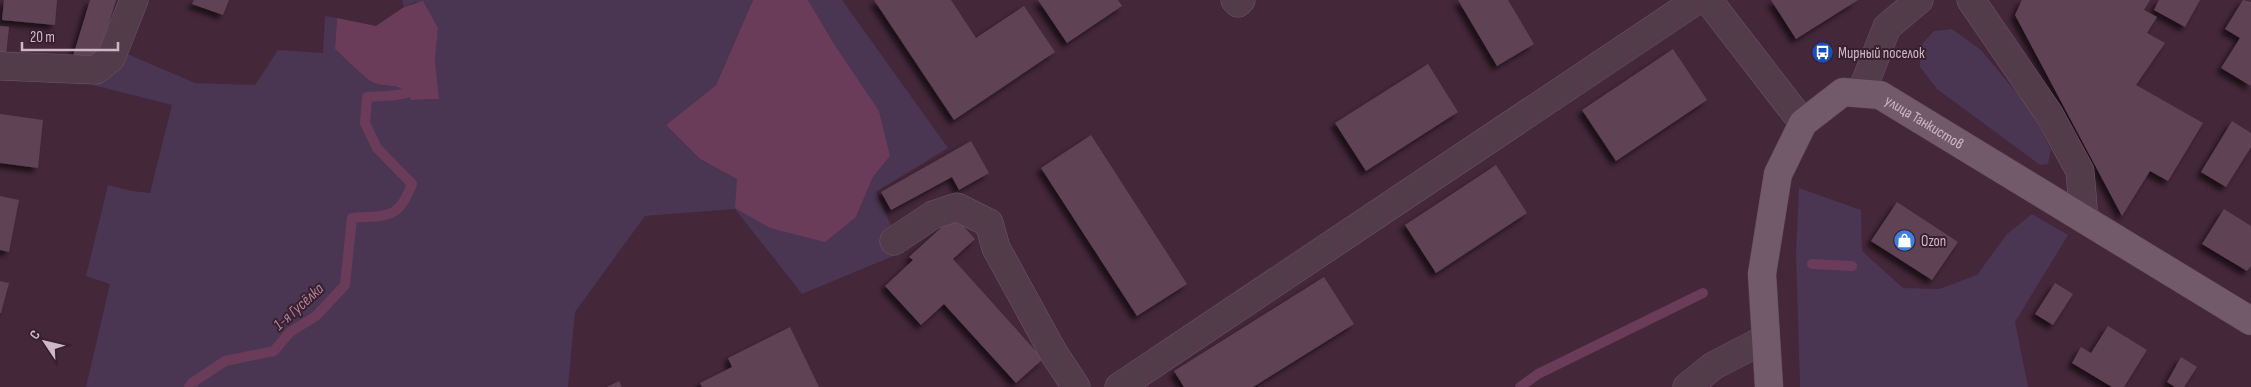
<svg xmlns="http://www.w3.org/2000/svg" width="2251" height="387" font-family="'Sofia Sans Condensed',sans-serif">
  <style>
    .green { fill: #4a3553 }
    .water { fill: #6a3c59 }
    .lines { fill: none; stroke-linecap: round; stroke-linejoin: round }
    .stream { stroke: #6a3c59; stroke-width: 10 }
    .building { fill: #614255; filter: url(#shadow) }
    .minor-casing { stroke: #6e5765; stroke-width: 29 }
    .major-casing { stroke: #5a4350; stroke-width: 29 }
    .minor { stroke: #533c4a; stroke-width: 28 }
    .major { stroke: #735a6a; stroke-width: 28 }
    .labels { text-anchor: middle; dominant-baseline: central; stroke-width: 4; stroke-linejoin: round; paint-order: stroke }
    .poi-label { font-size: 15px; fill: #cdb9c5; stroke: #39202f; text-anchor: start }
    .street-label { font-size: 15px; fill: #cdb9c5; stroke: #39202f }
    .water-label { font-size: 16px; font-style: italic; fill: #b381a0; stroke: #39202f }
  </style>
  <defs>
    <filter id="shadow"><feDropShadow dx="-4.5" dy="4.5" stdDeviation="2.5" flood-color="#0009"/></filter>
  </defs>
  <rect width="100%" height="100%" fill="#442739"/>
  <path class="green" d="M402,0H753L716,85L666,125L700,159L738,179L856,217L873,177L890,156L836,47L808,0H842L948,148L876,192L903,252L802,294L735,209L645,216L575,312L568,387H86L110,284L86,276L108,185L132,191L150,193L172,105L93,85L115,73L125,53L195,83L255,85L278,50L323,53L325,16L337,18L335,49C344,57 365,79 374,83C390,89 400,80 411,100L438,99L435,60L438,28L416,2L404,7Z
    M1952,29L1981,50L2030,109L2051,150L2048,164L2040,165L1937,89L1920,67V46L1934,31Z
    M1799,188L1861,210L1862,251L1903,288L1939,289L1977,275L2007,234L2032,214L2068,235L2015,322L2028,387H1800L1796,252Z"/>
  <path class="water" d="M753,0H808L836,47L879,111L890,156L873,177L856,217L825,242L770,228L735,208L737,179L700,159L666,125L716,85Z
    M423,1L438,28L435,60L439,99L411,100C400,80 390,89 374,83C365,79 344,57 335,49L337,18L376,26L404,7Z"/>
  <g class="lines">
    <path class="stream" d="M1812,264L1852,266
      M189,387L192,383L225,361L274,351L290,332L316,316L345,285L352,218C387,215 398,221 412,184L377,148L365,123L367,97C382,96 407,97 419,87
      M1520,387L1538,374L1703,293"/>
  </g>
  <path class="building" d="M4,0H57L55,25L2,20Z
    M90,0H116L99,56H73Z
    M194,0H229L223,15L192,4Z
    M874,0H951L976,38L1024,6L1055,52L954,120Z
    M1038,0H1118L1122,6L1067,43Z
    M1458,0H1508L1534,44L1497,66Z
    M1771,0H1858L1796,39Z
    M2022,0H2150L2144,10L2157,17L2147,33L2165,43L2136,85L2203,123L2168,181L2150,171L2122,216L2015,15Z
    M2159,0H2200L2185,27L2154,10Z
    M2243,0L2251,2V86L2221,68L2240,38L2225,29Z
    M0,26L9,27L6,55H0Z
    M1673,49L1707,100L1616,161L1582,110Z
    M1428,64L1458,112L1366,171L1335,123Z
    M0,114L43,120L38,168L0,163Z
    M2232,121L2251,133V147L2226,187L2201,172Z
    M1091,135L1187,284L1137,316L1041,168Z
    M971,141L989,173L959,190L952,177L891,210L881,192Z
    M1496,165L1527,213L1436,273L1405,225Z
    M0,196L19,200L9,252L0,250Z
    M1897,202L1958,242L1932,280L1871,241Z
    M2224,209L2251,226V266L2247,271L2202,244Z
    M954,216L975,239L953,259L1043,359L1016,383L944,304L921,325L885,286L913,260L909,257Z
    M1324,277L1354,324L1253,387H1184L1174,371Z
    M0,281L9,283L1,313H0Z
    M2055,283L2073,294L2053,325L2035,314Z
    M2108,326L2147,350L2124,387H2112L2072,363L2081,347L2091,353Z
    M790,327L819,387H702L700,383L732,367L728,358Z
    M2181,357L2197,367L2184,387H2175L2167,382Z
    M619,381L622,387H607Z"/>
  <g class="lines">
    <defs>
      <path id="minor" d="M1235,0L1238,3L1241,0
        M1708,0L1803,123
        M1971,0L2049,114L2080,171L2084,219
        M0,66L96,70L111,58L134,0
        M1861,93L1887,27L1919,0
        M894,241L933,215L957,207L989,223L996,248L1053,352L1076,387
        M1119,387L1697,0
        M1687,387L1713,366L1765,339"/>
      <g id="major">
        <path id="s1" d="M1769,387L1762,274L1778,174L1803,123L1843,92L1880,95L2251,321"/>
      </g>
    </defs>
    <use href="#minor" class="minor-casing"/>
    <use href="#major" class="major-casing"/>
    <use href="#minor" class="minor"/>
    <use href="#major" class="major"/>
  </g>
  <defs>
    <symbol id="bus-disc" viewBox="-11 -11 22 22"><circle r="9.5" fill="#1a4fb4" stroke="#39202f"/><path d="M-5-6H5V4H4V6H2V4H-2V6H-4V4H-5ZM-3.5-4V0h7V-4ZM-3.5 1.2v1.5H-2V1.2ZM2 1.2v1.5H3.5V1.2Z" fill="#fff"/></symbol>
    <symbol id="shop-disc" viewBox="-11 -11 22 22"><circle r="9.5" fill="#3f7fe0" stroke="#39202f"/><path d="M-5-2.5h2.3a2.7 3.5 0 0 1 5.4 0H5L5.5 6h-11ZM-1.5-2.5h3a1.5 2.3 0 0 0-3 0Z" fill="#fff"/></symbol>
  </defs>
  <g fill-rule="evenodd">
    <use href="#bus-disc" x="1810" y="40" width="25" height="25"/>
    <use href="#shop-disc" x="1892" y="228" width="25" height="25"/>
  </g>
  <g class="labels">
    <g class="poi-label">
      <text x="1838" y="53">Мирный поселок</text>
      <text x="1921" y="241">Ozon</text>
    </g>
    <g class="street-label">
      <text stroke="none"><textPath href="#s1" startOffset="411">улица Танкистов</textPath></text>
    </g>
    <g class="water-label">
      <text transform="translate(299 307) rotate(-42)">1-я Гусёлка</text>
    </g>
  </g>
  <g transform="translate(45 342) rotate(305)" stroke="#39202f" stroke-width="4" paint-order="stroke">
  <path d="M0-4L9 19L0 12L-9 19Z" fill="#cdb9c5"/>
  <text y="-8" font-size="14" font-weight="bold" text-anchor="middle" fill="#cdb9c5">С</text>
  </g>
  <path d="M22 42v8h96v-8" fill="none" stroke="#cdb9c5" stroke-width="2.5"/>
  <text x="30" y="42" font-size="15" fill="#cdb9c5" stroke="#39202f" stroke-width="4" paint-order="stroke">20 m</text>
</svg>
